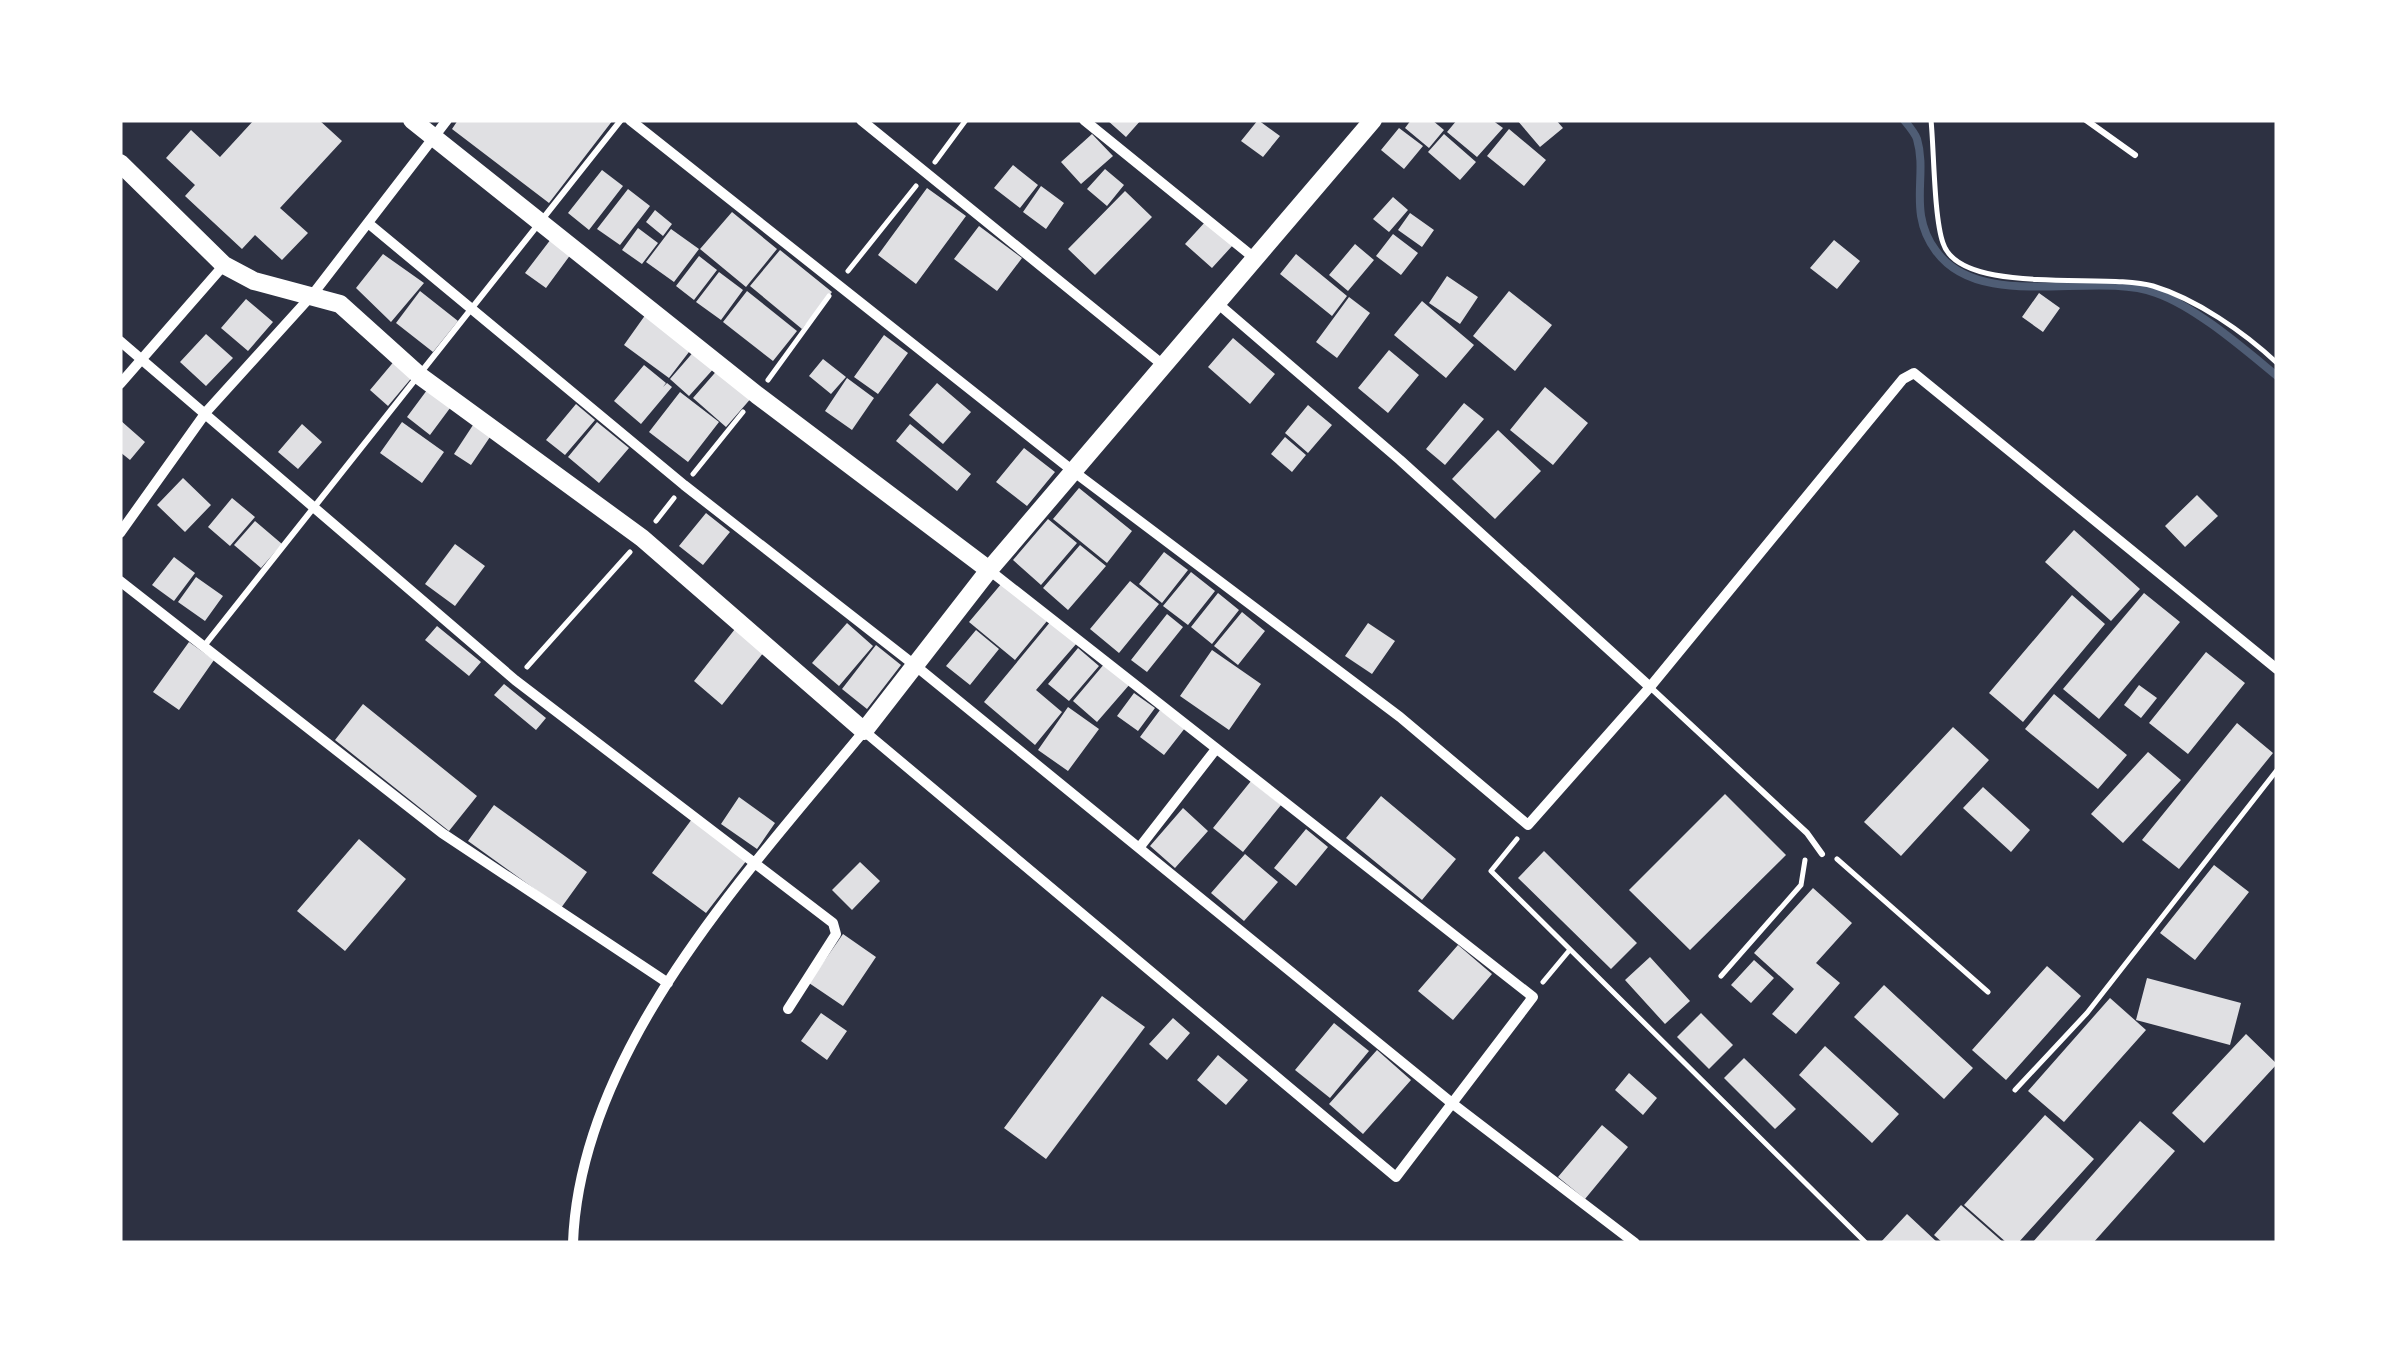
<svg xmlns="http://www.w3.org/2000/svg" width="2397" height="1363" font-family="'Space Grotesk',sans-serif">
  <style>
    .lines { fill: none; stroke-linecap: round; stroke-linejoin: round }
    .stream { stroke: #4f5d75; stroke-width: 8 }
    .building { fill: #e0e0e3 }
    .path { stroke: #fff; stroke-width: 5 }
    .service { stroke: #fff; stroke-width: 6 }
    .minor { stroke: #fff; stroke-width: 10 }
    .secondary { stroke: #fff; stroke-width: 18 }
  </style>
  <rect width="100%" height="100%" fill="#2d3142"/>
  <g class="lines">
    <path class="stream" d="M1904,120C1908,125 1915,133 1917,139C1928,176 1907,212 1936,251C1981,313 2094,270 2156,293C2196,307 2244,349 2277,376"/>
  </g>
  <path class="building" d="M254,120H319L342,141L280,208L308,233L282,260L255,235L242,249L185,196L195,185L166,158L191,130L220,157Z
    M458,120H613L549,203L452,129Z
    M1107,120H1141L1126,137Z
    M1258,120L1280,136L1263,157L1241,141Z
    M1411,120H1432L1444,130L1429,148L1405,128Z
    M1457,120H1492L1503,128L1477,157L1447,132Z
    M1517,120H1556L1563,128L1540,147Z
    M1399,128L1423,146L1404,169L1381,150Z
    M1509,129L1546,160L1524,186L1487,156Z
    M1092,134L1113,156L1081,184L1061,162Z
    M1444,134L1476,162L1460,180L1428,152Z
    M1013,165L1038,185L1020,208L994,188Z
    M1105,169L1124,185L1107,206L1087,189Z
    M602,170L623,186L589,230L568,213Z
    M1041,186L1064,203L1046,229L1023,212Z
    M927,188L966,216L916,284L878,255Z
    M628,189L650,206L620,245L597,229Z
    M1125,191L1152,217L1095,275L1068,249Z
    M1393,197L1408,210L1389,232L1373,219Z
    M655,210L672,224L663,236L646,222Z
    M732,212L777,249L746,287L700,249Z
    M1410,213L1434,230L1422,247L1398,230Z
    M1206,221L1233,245L1212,268L1185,244Z
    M979,226L1022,258L997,291L954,259Z
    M638,228L658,243L642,264L622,250Z
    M671,229L699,249L674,282L646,262Z
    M1393,234L1418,253L1401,275L1376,256Z
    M551,239L571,254L546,288L525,273Z
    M1834,240L1860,261L1837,289L1810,268Z
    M1355,244L1374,260L1348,291L1329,275Z
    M780,250L832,292L802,329L750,286Z
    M383,254L424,283L391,322L356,288Z
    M1296,254L1347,296L1332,316L1280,274Z
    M699,256L717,270L694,300L676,286Z
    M719,272L743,290L721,320L696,302Z
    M1447,276L1478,297L1460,324L1429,303Z
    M420,291L458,321L433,352L396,323Z
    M747,291L797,331L773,361L723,322Z
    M1509,291L1552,325L1515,371L1473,336Z
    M2039,293L2060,308L2043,332L2022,317Z
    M1349,297L1370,313L1337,358L1316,342Z
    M246,299L273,322L248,351L221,328Z
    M1422,301L1474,345L1446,378L1394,335Z
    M646,314L692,348L669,378L624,345Z
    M206,334L233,358L206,386L180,362Z
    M884,335L908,353L878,394L854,377Z
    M1233,338L1275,374L1250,404L1208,367Z
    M696,349L716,366L689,396L670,379Z
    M1389,350L1419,375L1388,413L1358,388Z
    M396,359L414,375L388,406L370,390Z
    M823,359L846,377L831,394L809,376Z
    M644,365L666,383L663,387L667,383L672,387L641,424L614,401Z
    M720,367L753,396L726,427L693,398Z
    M847,378L874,398L852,430L825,411Z
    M937,383L971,412L943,444L909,415Z
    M430,386L453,404L430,435L407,417Z
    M1545,387L1588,423L1553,465L1510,430Z
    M680,392L719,422L688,462L649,432Z
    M1464,403L1484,419L1445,465L1426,449Z
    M576,404L595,420L565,455L546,440Z
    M1308,405L1332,425L1308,453L1285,433Z
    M120,420L145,442L130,460L120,452Z
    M402,422L444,452L422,483L380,453Z
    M475,422L492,434L471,465L454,454Z
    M597,422L629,448L599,483L568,457Z
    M302,424L322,442L298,469L278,452Z
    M910,424L971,474L957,491L896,441Z
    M1498,430L1541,471L1495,519L1452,479Z
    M1285,437L1306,455L1292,472L1271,454Z
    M1024,448L1055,472L1027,506L996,482Z
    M183,478L211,505L185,532L157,505Z
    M1079,488L1132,531L1107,563L1053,519Z
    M2197,495L2218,516L2185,547L2165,526Z
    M232,498L255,517L230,546L208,527Z
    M706,513L730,532L703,565L679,546Z
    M1048,519L1077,543L1041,585L1013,560Z
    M255,521L282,544L261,568L234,545Z
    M2074,530L2140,589L2111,621L2045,562Z
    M455,544L485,566L455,606L425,584Z
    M1080,545L1106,566L1068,610L1043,588Z
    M1164,552L1188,570L1162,603L1139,584Z
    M174,557L195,573L174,601L152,585Z
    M1191,572L1215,591L1188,625L1163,606Z
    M196,577L223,596L205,621L178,602Z
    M1130,581L1159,604L1119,653L1090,629Z
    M1002,583L1047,621L1015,660L969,622Z
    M1218,593L1239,610L1212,644L1191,627Z
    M2144,593L2180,622L2099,719L2063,689Z
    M2072,595L2105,624L2023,722L1989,693Z
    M1242,612L1265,631L1238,665L1214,646Z
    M1167,614L1183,627L1147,672L1131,660Z
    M1051,621L1077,643L1036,690L1062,712L1035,745L984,702Z
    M847,623L873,646L839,686L812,663Z
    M1368,623L1395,641L1372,674L1345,656Z
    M437,626L481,662L469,676L425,640Z
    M735,629L764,652L722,705L694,681Z
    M976,630L999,649L970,685L946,666Z
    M189,642L214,660L179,710L153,692Z
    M876,645L901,665L867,709L842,689Z
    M1078,648L1099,666L1069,701L1048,684Z
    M1212,650L1261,684L1229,730L1180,696Z
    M2206,652L2245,683L2188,754L2149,723Z
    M1105,663L1130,684L1097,722L1073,701Z
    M504,684L546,718L536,730L494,695Z
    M2139,685L2157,698L2141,718L2124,705Z
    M1134,693L1155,708L1138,731L1117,716Z
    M2054,694L2127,755L2098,789L2025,729Z
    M363,704L477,796L449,831L335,740Z
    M1068,707L1099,729L1068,771L1038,750Z
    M1160,710L1185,728L1164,755L1140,737Z
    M2237,723L2273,753L2179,869L2142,840Z
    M1953,727L1989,760L1901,856L1864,822Z
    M2148,752L2181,780L2123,843L2091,814Z
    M1251,781L1281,805L1243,852L1213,828Z
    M1983,787L2030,830L2011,852L1963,808Z
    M1725,794L1786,855L1690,950L1629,890Z
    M1381,796L1456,859L1422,900L1346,838Z
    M739,797L775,823L757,849L721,824Z
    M494,805L587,872L561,908L468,841Z
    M1183,808L1208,831L1175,868L1150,846Z
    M692,819L747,860L706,913L652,873Z
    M1306,829L1328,847L1296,886L1274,868Z
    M359,839L406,879L345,951L297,911Z
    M1544,851L1637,943L1611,969L1518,878Z
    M1245,854L1278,882L1244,921L1211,893Z
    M860,862L880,881L852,910L832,890Z
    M2214,865L2249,892L2195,960L2160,933Z
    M1813,888L1852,923L1816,963L1840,983L1796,1034L1772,1014L1794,989L1754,953Z
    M843,934L876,957L843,1006L809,983Z
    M1458,945L1492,974L1453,1020L1418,991Z
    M1650,957L1690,1001L1665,1024L1625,980Z
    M1754,960L1774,978L1751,1003L1731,985Z
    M2047,966L2081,996L2006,1080L1972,1050Z
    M2147,978L2241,1003L2230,1045L2136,1020Z
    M1884,985L1973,1068L1944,1099L1854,1017Z
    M1102,996L1145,1027L1046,1159L1004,1128Z
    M2110,998L2146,1030L2064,1122L2028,1091Z
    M821,1013L847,1031L827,1060L801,1041Z
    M1701,1013L1733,1045L1709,1069L1677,1037Z
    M1173,1018L1190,1033L1167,1060L1149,1044Z
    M1334,1023L1369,1051L1330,1098L1295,1070Z
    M2246,1034L2277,1064L2204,1143L2172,1113Z
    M1825,1046L1899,1114L1872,1143L1799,1075Z
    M1377,1050L1411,1080L1363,1134L1329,1104Z
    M1218,1055L1248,1080L1226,1105L1197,1080Z
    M1744,1058L1796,1109L1775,1129L1724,1078Z
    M1629,1073L1657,1098L1643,1115L1615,1090Z
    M2045,1115L2094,1159L2018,1243H2007L1964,1205Z
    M2140,1121L2175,1151L2093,1243H2032Z
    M1602,1125L1628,1147L1585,1199L1558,1177Z
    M1961,1205L2004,1243H1943L1934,1235Z
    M1907,1214L1938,1243H1880Z"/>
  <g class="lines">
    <path class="path" d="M1931,120C1934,150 1934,218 1943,243C1960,297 2107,272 2153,286C2196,299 2244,332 2277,363
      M935,162L966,120
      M848,271L916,186
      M768,380L829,296
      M693,474L743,412
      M656,521L674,498
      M527,667L630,552
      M1517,839L1491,871L1866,1243
      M1837,859L1988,992
      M1721,976L1801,885L1805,860
      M1543,982L1568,952
      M2015,1090L2087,1013L2277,770"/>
    <path class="service" d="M2086,120L2135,155
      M204,646L621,120
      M1650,687L1807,833L1822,854"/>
    <path class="minor" d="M630,120L1073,471L1400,717L1528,825L1650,687L1903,379L1914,373L2277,669
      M861,120L1163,365
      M1084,120L1253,257
      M368,223L684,485L917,667L1453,1104L1635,1243
      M1216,302L1400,460L1650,687
      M120,341L515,680L833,923L836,934L788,1009
      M120,384L224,265
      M120,533L207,411L313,294L447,120
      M120,581L442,833L668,983
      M1139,848L1216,749
      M573,1243C580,1050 747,873 864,731L1396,1177L1533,997L989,570"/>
    <path class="secondary" d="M412,120L757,395L989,570
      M120,163L224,265L254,281L340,304L420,376L642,538L864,731L989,570L1373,120"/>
  </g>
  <rect width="2397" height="1363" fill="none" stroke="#ffffff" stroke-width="245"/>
</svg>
